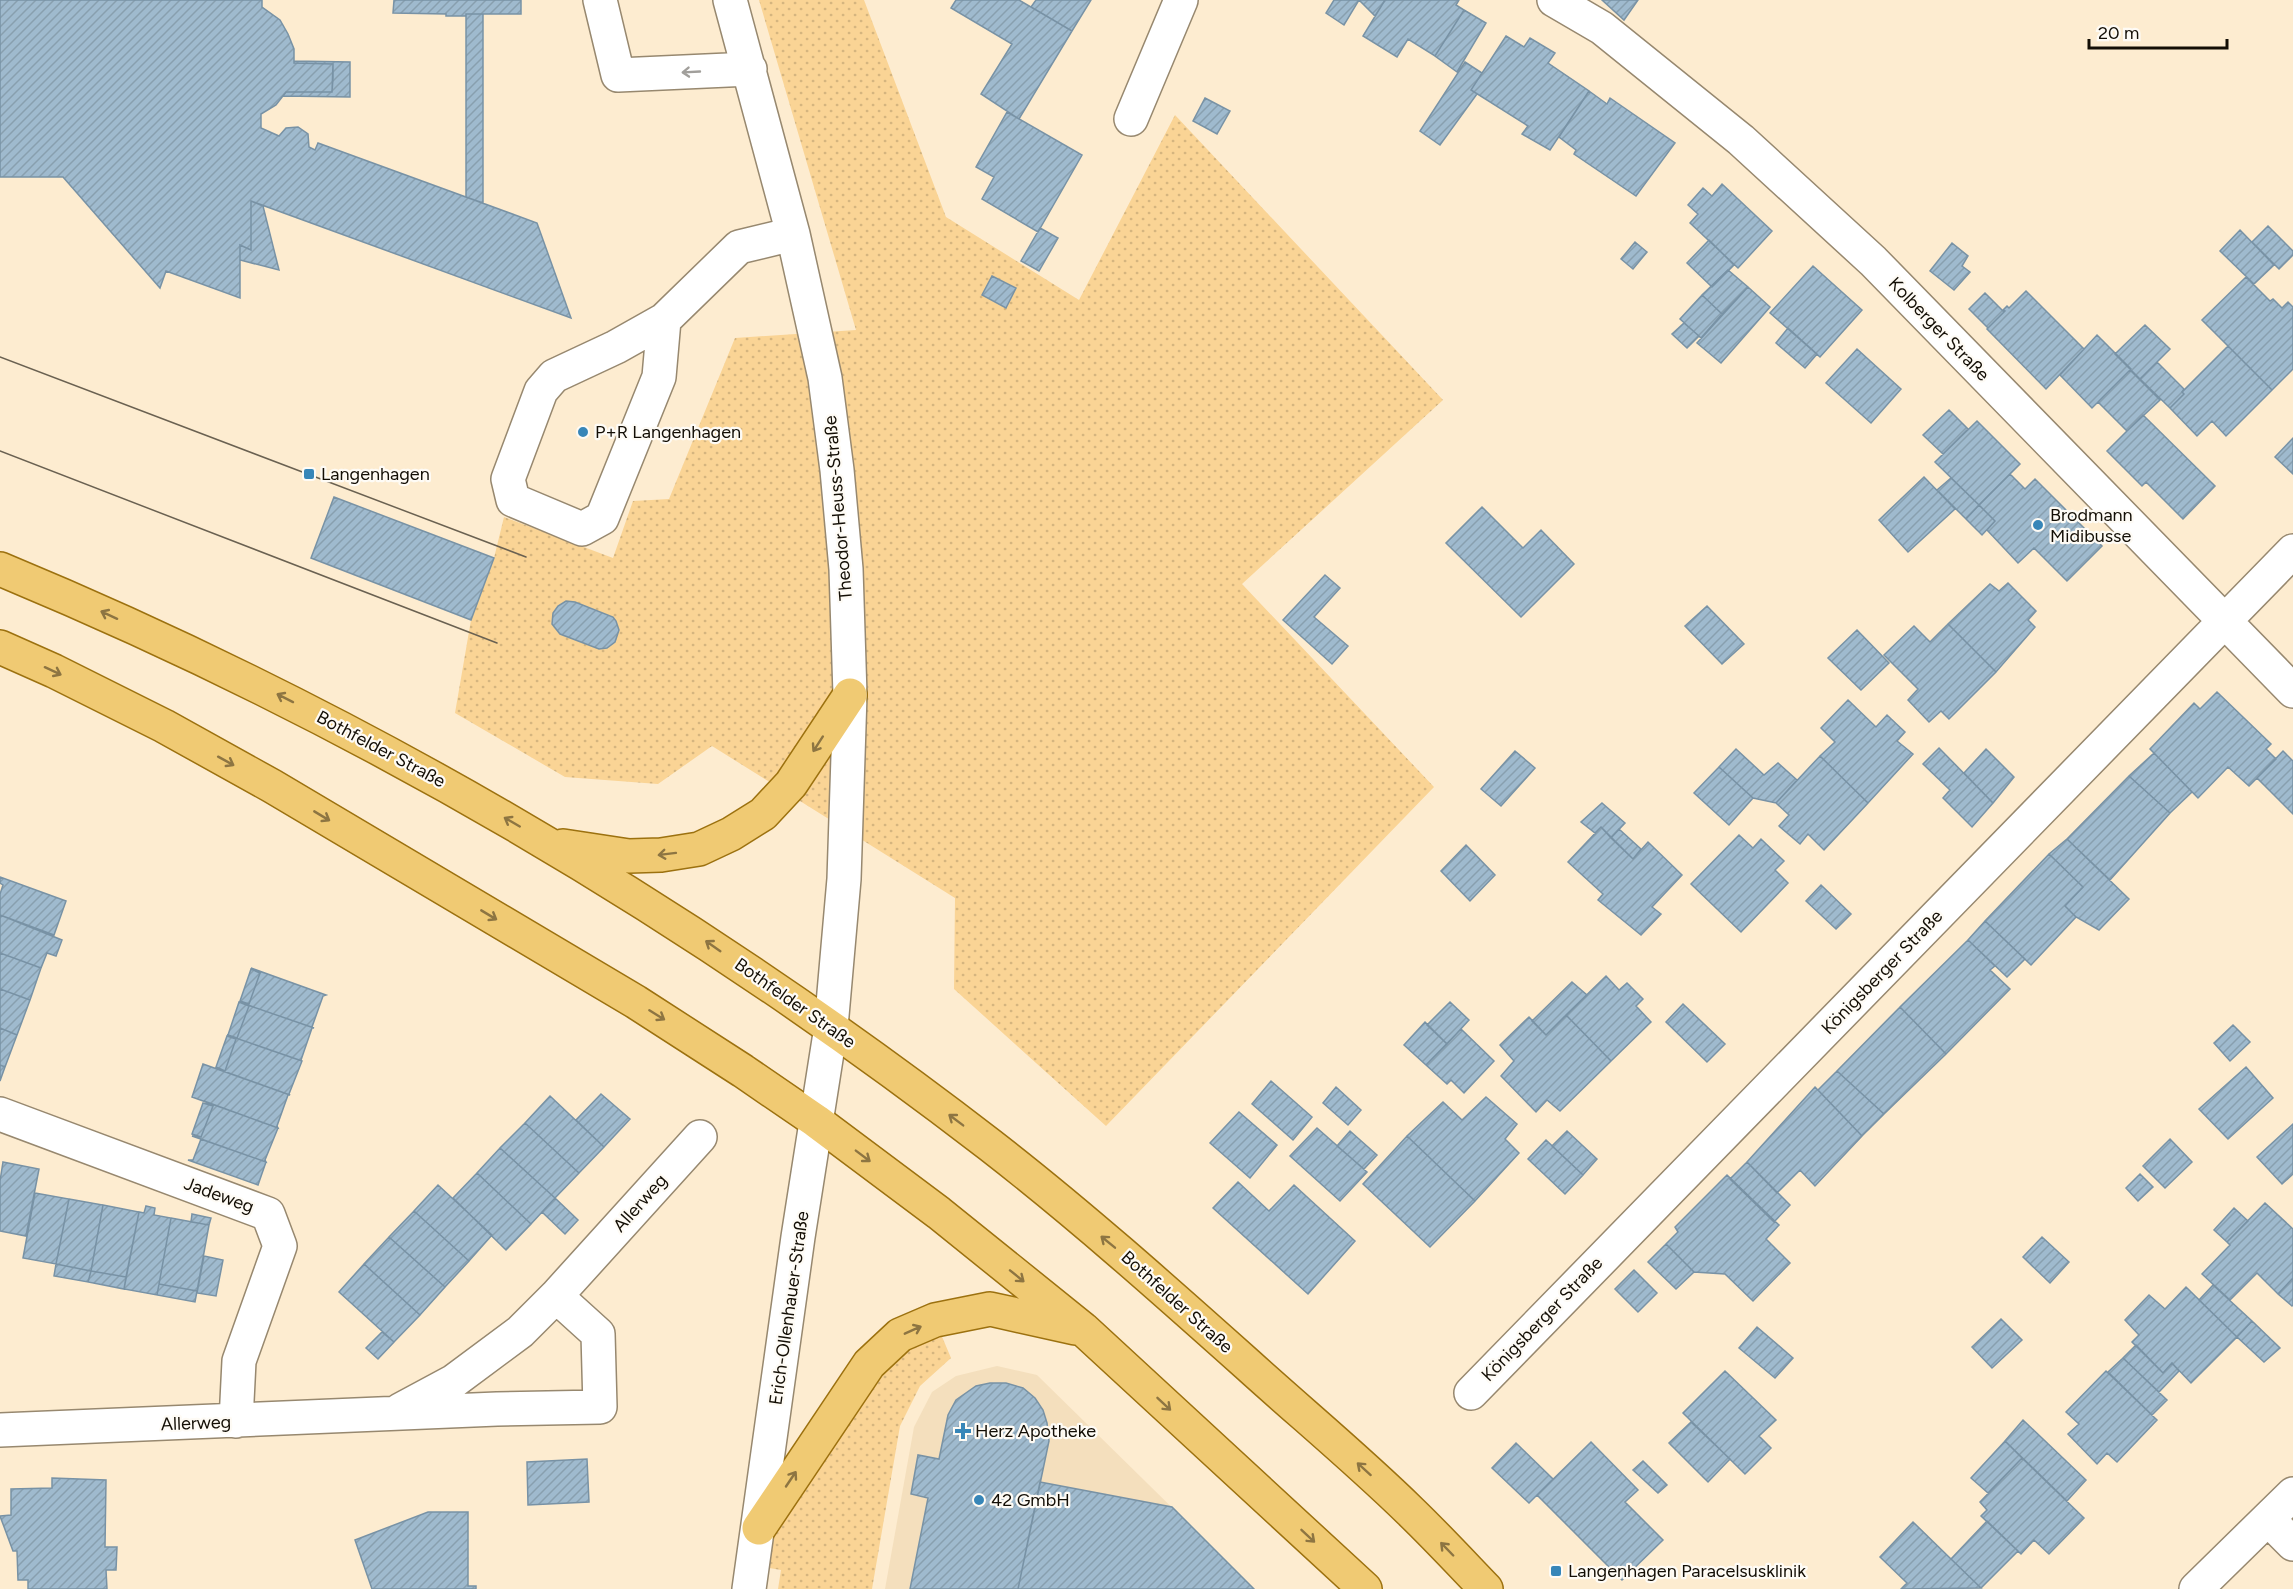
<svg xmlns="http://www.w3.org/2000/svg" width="2293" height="1589" font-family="Figtree,sans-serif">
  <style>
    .built { fill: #f4dfbd }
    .grass { fill: url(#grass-dots) }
    .building { fill: url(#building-hatch); stroke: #7892a5; stroke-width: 1.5 }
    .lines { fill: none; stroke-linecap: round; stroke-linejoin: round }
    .minor-casing { stroke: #97886f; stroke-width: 36 }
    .major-casing { stroke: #9c710f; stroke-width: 36 }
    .minor { stroke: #fff; stroke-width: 33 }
    .major { stroke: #f0ca73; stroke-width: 33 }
    .tram { stroke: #6a6151; stroke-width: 1.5 }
    .oneway { stroke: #a19f9b }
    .oneway2 { stroke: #8d7542 }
    .poi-dot { fill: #3786b8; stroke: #fefbf5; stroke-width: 2 }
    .labels { text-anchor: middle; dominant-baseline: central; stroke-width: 4.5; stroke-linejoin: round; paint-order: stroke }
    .street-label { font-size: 18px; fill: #130e05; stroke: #fefbf5 }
    .poi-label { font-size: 18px; fill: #130e05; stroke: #fefbf5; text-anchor: start }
  </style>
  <defs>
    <pattern id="grass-dots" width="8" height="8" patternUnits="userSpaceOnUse" patternTransform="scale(1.5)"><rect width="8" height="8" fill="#fad495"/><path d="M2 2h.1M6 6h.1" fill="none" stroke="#d5b57f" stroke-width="1.8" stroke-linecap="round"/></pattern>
    <pattern id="building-hatch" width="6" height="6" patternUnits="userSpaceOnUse" patternTransform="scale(1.5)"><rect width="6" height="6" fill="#9fbace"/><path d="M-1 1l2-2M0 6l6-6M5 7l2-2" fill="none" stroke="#889faf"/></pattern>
  </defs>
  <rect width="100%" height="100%" fill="#fdecd0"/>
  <path class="built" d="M997,1366L1037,1375L1255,1589H885L914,1427L932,1392L956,1376Z"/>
  <path class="grass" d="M759,0H864L946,217L1079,300L1175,115L1443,400L1242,584L1434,787L1106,1126L954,989L955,898L712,746L658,784L565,777L455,713L471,620L494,558L504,517L613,558L633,501L669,499L735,338L856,330Z
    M935,1320L951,1358L920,1386L900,1426L872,1589H778L781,1570L752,1565L869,1364Z"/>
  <path class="building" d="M0,0H262V7L280,20L288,34L294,49V63L333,64V78L332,92H286L276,105L261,114V128L279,136L286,128L298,127L308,134L309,147L315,150L318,143L537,223L571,318L251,201V250L240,245V298L166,271L160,288L63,177H0Z
    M394,0H521V14H466V16H446V14L393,13Z
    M956,0H1019L1072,31L1019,119L981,94L1012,44L951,8Z
    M1036,0H1091L1072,31L1031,7Z
    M1334,0H1359L1344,25L1326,13Z
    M1359,0H1385L1375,16Z
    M1385,0H1459L1456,5L1464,10L1435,56L1408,39L1397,57L1363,36Z
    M1602,0H1638L1624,20Z
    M1464,10L1486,23L1457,72L1435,56Z
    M466,14H483V203L466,197Z
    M1506,36L1524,47L1530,38L1555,53L1548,63L1589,91L1550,150L1522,134L1528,126L1471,90Z
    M294,61L350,62V97L283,96L286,92H332L333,64L294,63Z
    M1465,62L1482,73L1471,90L1477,94L1440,145L1420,131Z
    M1589,91L1607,104L1610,98L1675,143L1636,196L1574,154L1576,150L1559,137Z
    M1205,98L1230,111L1217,134L1193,121Z
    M1007,112L1082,155L1038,232L982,199L994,177L976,167Z
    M1722,184L1772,231L1738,268L1690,223L1698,214L1688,205L1703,188L1712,196Z
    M251,201L263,206L279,270L240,260V245L251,250Z
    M2268,226L2293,251V255L2279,269L2252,242Z
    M1040,228L1058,238L1039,271L1021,261Z
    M2240,230L2274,265L2254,284L2220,251Z
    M1709,240L1734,265L1712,287L1687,263Z
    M1635,242L1647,252L1633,269L1621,259Z
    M1952,243L1968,256L1962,266L1970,272L1954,290L1930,271Z
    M1813,266L1862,310L1820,357L1770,313Z
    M1728,270L1748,287L1722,314L1702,295Z
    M992,276L1016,288L1006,308L982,295Z
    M2246,277L2270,301L2273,299L2282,308L2288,302L2293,307V369L2272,390L2202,320Z
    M1748,287L1770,307L1721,363L1697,343Z
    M2026,291L2084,349L2046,389L1987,329L2005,311L2003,310L2007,306L2009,308Z
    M1985,293L2004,312L1988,328L1969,309Z
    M1702,295L1722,314L1701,338L1680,319Z
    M1684,323L1699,336L1687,348L1672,334Z
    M2145,325L2170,349L2140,379L2115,354Z
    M1788,328L1817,354L1805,368L1776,343Z
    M2097,335L2131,369L2092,408L2060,375Z
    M2228,346L2272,390L2226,436L2212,421L2197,436L2170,408L2184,394L2182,392Z
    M1857,349L1901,389L1871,423L1826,383Z
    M2157,362L2184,389L2182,392L2184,394L2170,408L2140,379Z
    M2130,370L2160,400L2127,431L2098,402Z
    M1949,410L1968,429L1943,454L1923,435Z
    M2143,415L2215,486L2183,519L2146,482L2142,486L2107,451Z
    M1977,421L2020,464L1979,505L1935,462Z
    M2293,438V474L2275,457Z
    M2010,474L2025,489L2035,479L2102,546L2067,581L2034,548L2018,563L1987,530L1995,521L1979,505Z
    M1924,477L1955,509L1908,552L1879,520Z
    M1951,478L1979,505L1966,519L1937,490Z
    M334,497L494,558L471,620L311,558Z
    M1979,505L1995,521L1982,535L1966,519Z
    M1482,507L1523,548L1541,530L1574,564L1521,617L1446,543Z
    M1325,575L1340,588L1314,617L1348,646L1332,664L1283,620Z
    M2008,583L2036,611L2028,620L2035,627L1996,672L1948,624L1990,584L1999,591Z
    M566,601L575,602L613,617L616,621L619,630L615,642L607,648L599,649L560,634L552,624L553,613L558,606Z
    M1707,606L1744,644L1722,664L1685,626Z
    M1948,624L1996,672L1949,719L1941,711L1929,722L1908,700L1918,689L1884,655L1914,626L1930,642Z
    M1857,630L1889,663L1861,690L1828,658Z
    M2217,692L2271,744L2266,749L2276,759L2249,786L2228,767L2198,798L2150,749L2194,703L2200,709Z
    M1848,700L1876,727L1887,715L1905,732L1897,741L1913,754L1868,803L1820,756L1835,742L1821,728Z
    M1939,748L1993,803L1972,827L1943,798L1950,790L1923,764Z
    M1736,749L1764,775L1778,763L1797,780L1776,803L1753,798L1719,767Z
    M1986,749L2014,777L1993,803L1964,773Z
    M1515,751L1535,768L1501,806L1481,789Z
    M2283,751L2293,761V814L2257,778Z
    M2154,753L2192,792L2170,813L2129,776Z
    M1820,756L1868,803L1824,850L1808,834L1800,844L1779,826L1789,815L1776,803Z
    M1719,767L1753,798L1729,825L1694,793Z
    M2129,776L2170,813L2110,880L2067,839Z
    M1602,803L1625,823L1611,838L1601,827L1595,833L1581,822Z
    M1601,827L1633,859L1648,842L1682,875L1652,907L1661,914L1641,935L1598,900L1603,894L1568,862Z
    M1619,829L1641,849L1633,859L1611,838Z
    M1739,835L1753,848L1761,839L1784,861L1775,870L1788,883L1741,932L1691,884Z
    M2067,839L2129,899L2099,930L2076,917L2065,906L2083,887L2049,854Z
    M1466,845L1495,875L1470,901L1441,871Z
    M2049,854L2083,887L2065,906L2076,917L2031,965L1985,921Z
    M0,877L66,901L54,935L0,915V894L3,885L0,883Z
    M1821,885L1851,914L1836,929L1806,901Z
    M0,915L62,940L56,956L47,953L41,968L0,953Z
    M1985,921L2025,959L2007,977L1968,940Z
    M1968,940L1995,966L1990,970L2010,989L1946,1054L1900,1007Z
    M0,953L41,968L30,1000L0,989Z
    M251,968L326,995L323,996L312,1027L314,1028L239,1002L249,1004L260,973Z
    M251,969L260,973L249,1004L240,1001Z
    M1606,976L1619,990L1627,983L1643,999L1636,1006L1651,1022L1611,1061L1566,1015Z
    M1572,982L1587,995L1546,1035L1532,1021Z
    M0,989L30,1000L17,1035L0,1028Z
    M239,1002L249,1006L237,1038L228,1035Z
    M239,1002L314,1028H312L301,1060L302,1061L227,1035L237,1038L249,1006Z
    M1450,1002L1469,1020L1447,1044L1427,1025Z
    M1683,1004L1725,1044L1707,1062L1666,1022Z
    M1900,1007L1946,1054L1884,1114L1837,1071Z
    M1566,1015L1611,1061L1560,1111L1547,1100L1536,1112L1501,1076L1514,1061L1500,1045L1529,1017L1546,1035Z
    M1425,1022L1447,1044L1426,1065L1404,1045Z
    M2233,1025L2250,1042L2230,1061L2214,1043Z
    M0,1028L17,1035L5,1067L0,1065Z
    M1461,1029L1494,1061L1464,1093L1451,1080L1447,1084L1426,1065Z
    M227,1035L302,1061L289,1094L290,1095L215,1068L225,1071L236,1039Z
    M227,1036L236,1039L225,1071L216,1067Z
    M203,1064L290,1095H288L277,1126L278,1128L192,1097Z
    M0,1065L5,1067L0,1081Z
    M2246,1067L2273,1098L2228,1139L2199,1109Z
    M1837,1071L1884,1114L1862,1136L1818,1090Z
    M1271,1081L1312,1117L1293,1140L1252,1104Z
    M1336,1087L1361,1110L1348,1125L1323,1103Z
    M1815,1087L1862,1136L1815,1186L1800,1170L1777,1193L1747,1162Z
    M601,1094L630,1119L604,1147L576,1120Z
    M550,1096L604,1147L579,1173L525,1123Z
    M1486,1097L1517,1124L1505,1139L1519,1153L1475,1201L1407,1136L1443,1102L1462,1120Z
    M204,1101L278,1128L265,1160L266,1162L192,1136L201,1137L213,1106Z
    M203,1103L213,1106L201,1137L192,1134Z
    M1239,1112L1277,1145L1250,1178L1210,1143Z
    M525,1123L579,1173L555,1198L500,1148Z
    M2293,1124V1174L2282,1184L2257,1157Z
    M1317,1128L1367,1172L1340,1201L1290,1156Z
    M1350,1131L1377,1155L1364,1169L1337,1146Z
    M1567,1131L1597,1159L1583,1175L1552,1146Z
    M1407,1136L1475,1201L1430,1247L1363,1184Z
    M201,1139L266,1162L258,1185L188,1160H193Z
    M2170,1139L2192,1162L2165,1188L2143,1166Z
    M1546,1140L1583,1175L1565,1194L1528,1159Z
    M500,1148L555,1198L531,1224L477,1173Z
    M3,1162L39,1169L26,1236L0,1231V1181Z
    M1747,1162L1790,1205L1774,1222L1730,1179Z
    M477,1173L531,1224L506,1250L453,1198Z
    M2140,1174L2153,1187L2138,1201L2126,1188Z
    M1727,1175L1779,1225L1766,1239L1790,1263L1753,1301L1725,1274L1694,1272L1666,1244L1678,1232L1675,1227Z
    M1238,1182L1269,1211L1294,1185L1355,1241L1308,1294L1213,1208Z
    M438,1185L492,1235L469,1261L414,1211Z
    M35,1193L69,1199L56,1264L23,1258Z
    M555,1198L578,1220L565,1234L542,1212Z
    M69,1199L103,1205L91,1271L56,1264Z
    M2265,1203L2293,1229V1278L2278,1294L2257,1273L2230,1300L2202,1274L2230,1245L2227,1242Z
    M103,1205L139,1212L126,1277L91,1271Z
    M146,1206L155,1208L154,1215L171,1218L157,1295L124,1289L139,1212L144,1213Z
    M2234,1208L2248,1221L2227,1242L2214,1230Z
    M414,1211L469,1261L445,1287L389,1237Z
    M192,1214L211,1218L209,1225L191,1222Z
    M171,1218L209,1225L197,1291L159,1284Z
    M389,1237L445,1287L420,1315L364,1264Z
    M2042,1237L2069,1262L2050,1283L2023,1257Z
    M1666,1244L1694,1272L1676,1289L1648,1262Z
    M204,1256L223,1260L216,1296L197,1293Z
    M56,1264L91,1271L88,1282L54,1276Z
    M364,1264L420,1315L394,1342L339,1292Z
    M1634,1270L1657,1293L1638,1312L1615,1289Z
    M91,1271L126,1277L124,1289L88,1282Z
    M2293,1278V1305L2292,1306L2278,1294Z
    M159,1284L197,1291L195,1302L157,1295Z
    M2213,1285L2252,1321L2237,1337L2199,1300Z
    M2186,1287L2237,1337L2191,1383L2172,1363L2163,1373L2132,1342L2139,1335L2125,1320L2149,1295L2165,1309Z
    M2001,1319L2022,1340L1992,1368L1972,1347Z
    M2252,1321L2280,1348L2264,1362L2237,1337Z
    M1757,1327L1793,1358L1775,1378L1739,1348Z
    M382,1332L394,1342L378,1359L366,1348Z
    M2136,1345L2163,1373L2172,1363L2179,1371L2159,1392L2123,1358Z
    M2123,1358L2167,1400L2152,1415L2108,1372Z
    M1725,1371L1776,1420L1759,1436L1771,1448L1745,1474L1683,1413Z
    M2106,1371L2157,1420L2117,1462L2107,1453L2097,1464L2068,1434L2079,1424L2066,1412Z
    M990,1383H1006L1023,1388L1035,1398L1043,1410L1047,1423L1049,1441L1018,1589H910L928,1498L911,1494L918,1455L939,1459L948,1415L956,1400L976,1386Z
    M2023,1420L2086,1480L2067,1501L2005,1441Z
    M1691,1422L1730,1459L1708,1482L1669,1443Z
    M2005,1441L2022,1458L1988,1493L1971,1478Z
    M1591,1442L1638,1490L1625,1502L1663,1540L1622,1580L1537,1495Z
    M1516,1443L1553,1479L1529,1503L1492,1468Z
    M2022,1458L2084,1518L2049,1554L2034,1540L2021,1554L1981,1516L1987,1510L1980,1502Z
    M587,1459L589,1502L528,1505L527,1462Z
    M1643,1461L1667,1485L1658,1493L1633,1470Z
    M52,1478L106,1480L105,1547H117L116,1570H106L107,1589H28V1580H18L17,1551H13L0,1516L11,1515V1489L52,1488Z
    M1040,1482L1172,1507L1254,1589H1018Z
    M428,1512H468V1586H476V1589H372L355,1540Z
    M1987,1521L2018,1551L1981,1588L1951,1559Z
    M1913,1522L1951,1559L1981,1588L1901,1589L1907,1583L1880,1557Z"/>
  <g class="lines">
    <defs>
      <path id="minor" d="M600,0L618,75L750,69
        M730,0L793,234L825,378L837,470L846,569L850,695L844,879L831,1027L798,1237L749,1589
        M1554,0L1602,28L1741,140L1873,261L2293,691
        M1131,119L1181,0
        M664,320L659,377L602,518L582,529L513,500L508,479L541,391L554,376L616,347L664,320L739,247L793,234
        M0,1114L268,1214L280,1246L239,1361L236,1421
        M1471,1393L2293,551
        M400,1410L454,1381L520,1332L556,1296L700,1137
        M0,1430L497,1409L600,1407L598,1334L556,1296
        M2268,1519L2293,1544
        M2196,1589L2293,1494"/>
      <path id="major" d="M0,569C357,717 684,909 990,1145C1079,1214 1163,1289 1247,1364C1301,1413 1358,1460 1410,1511C1436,1536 1461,1563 1486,1589
        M0,647L54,671L164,726L272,786L636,1002L743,1071L816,1121L939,1213L1083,1329L1365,1589
        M563,846L629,856L661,855L699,849L731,834L763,814L791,784L850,695
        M759,1528L869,1364L900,1335L935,1320L990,1309L1075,1328"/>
    </defs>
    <use href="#minor" class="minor-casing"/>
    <use href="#major" class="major-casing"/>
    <use href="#minor" class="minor"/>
    <use href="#major" class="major"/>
    <path class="tram" d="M0,357L526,557
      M0,451L497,643"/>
  </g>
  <defs><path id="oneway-shaft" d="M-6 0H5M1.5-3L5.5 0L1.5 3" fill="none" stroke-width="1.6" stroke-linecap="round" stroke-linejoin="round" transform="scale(1.5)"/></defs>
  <use class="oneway" href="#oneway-shaft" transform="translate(691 72) rotate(177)"/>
  <g class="oneway2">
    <use href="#oneway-shaft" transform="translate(109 615) rotate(-155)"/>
    <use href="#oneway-shaft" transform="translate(53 671) rotate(25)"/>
    <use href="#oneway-shaft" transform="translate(285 698) rotate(-153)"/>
    <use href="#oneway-shaft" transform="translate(818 744) rotate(123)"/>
    <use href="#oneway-shaft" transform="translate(226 761) rotate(29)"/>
    <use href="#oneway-shaft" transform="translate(322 816) rotate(31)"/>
    <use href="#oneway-shaft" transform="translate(512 822) rotate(-150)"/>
    <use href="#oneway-shaft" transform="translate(667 854) rotate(173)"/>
    <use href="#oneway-shaft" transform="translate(489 915) rotate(31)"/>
    <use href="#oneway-shaft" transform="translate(713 946) rotate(-145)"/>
    <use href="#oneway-shaft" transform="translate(657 1015) rotate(32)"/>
    <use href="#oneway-shaft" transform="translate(956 1120) rotate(-143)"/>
    <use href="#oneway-shaft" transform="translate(863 1156) rotate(37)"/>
    <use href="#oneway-shaft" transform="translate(1108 1242) rotate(-141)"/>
    <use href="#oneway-shaft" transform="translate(1017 1276) rotate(39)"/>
    <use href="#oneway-shaft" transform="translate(913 1330) rotate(-24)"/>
    <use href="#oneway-shaft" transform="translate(1164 1404) rotate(43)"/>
    <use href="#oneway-shaft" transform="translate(1364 1469) rotate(-138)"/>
    <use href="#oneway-shaft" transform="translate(791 1479) rotate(-56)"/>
    <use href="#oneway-shaft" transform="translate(1308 1536) rotate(43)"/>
    <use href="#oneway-shaft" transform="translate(1447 1549) rotate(-134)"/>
  </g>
  <g class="poi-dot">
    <circle cx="583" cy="432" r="6"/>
    <rect x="303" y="468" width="12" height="12" rx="3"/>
    <circle cx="2038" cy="525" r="6"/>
    <path d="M960 1422h6v6h6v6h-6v6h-6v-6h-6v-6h6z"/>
    <circle cx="979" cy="1500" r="6"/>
    <rect x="1550" y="1565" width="12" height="12" rx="3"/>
  </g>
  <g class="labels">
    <g class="street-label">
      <text transform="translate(1939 329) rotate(46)">Kolberger Straße</text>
      <text transform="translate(838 508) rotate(-95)">Theodor-Heuss-Straße</text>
      <text transform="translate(381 749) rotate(28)">Bothfelder Straße</text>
      <text transform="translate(1882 972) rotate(-46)">Königsberger Straße</text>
      <text transform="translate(795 1003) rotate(35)">Bothfelder Straße</text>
      <text transform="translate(219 1195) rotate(20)">Jadeweg</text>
      <text transform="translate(640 1203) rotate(-48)">Allerweg</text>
      <text transform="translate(1177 1302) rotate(42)">Bothfelder Straße</text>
      <text transform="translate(789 1308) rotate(-82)">Erich-Ollenhauer-Straße</text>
      <text transform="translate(1542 1319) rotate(-46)">Königsberger Straße</text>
      <text transform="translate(196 1423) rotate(-2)">Allerweg</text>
    </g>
    <g class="poi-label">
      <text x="595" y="432">P+R Langenhagen</text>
      <text x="321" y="474">Langenhagen</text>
      <text x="2050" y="515">Brodmann<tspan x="2050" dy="21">Midibusse</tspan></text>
      <text x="975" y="1431">Herz Apotheke</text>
      <text x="991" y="1500">42 GmbH</text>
      <text x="1568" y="1571">Langenhagen Paracelsusklinik</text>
    </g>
  </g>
  <path d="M2089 39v9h138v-9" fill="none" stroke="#130e05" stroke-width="3"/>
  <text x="2098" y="39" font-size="18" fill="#130e05" stroke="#fefbf5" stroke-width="4.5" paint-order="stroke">20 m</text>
</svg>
